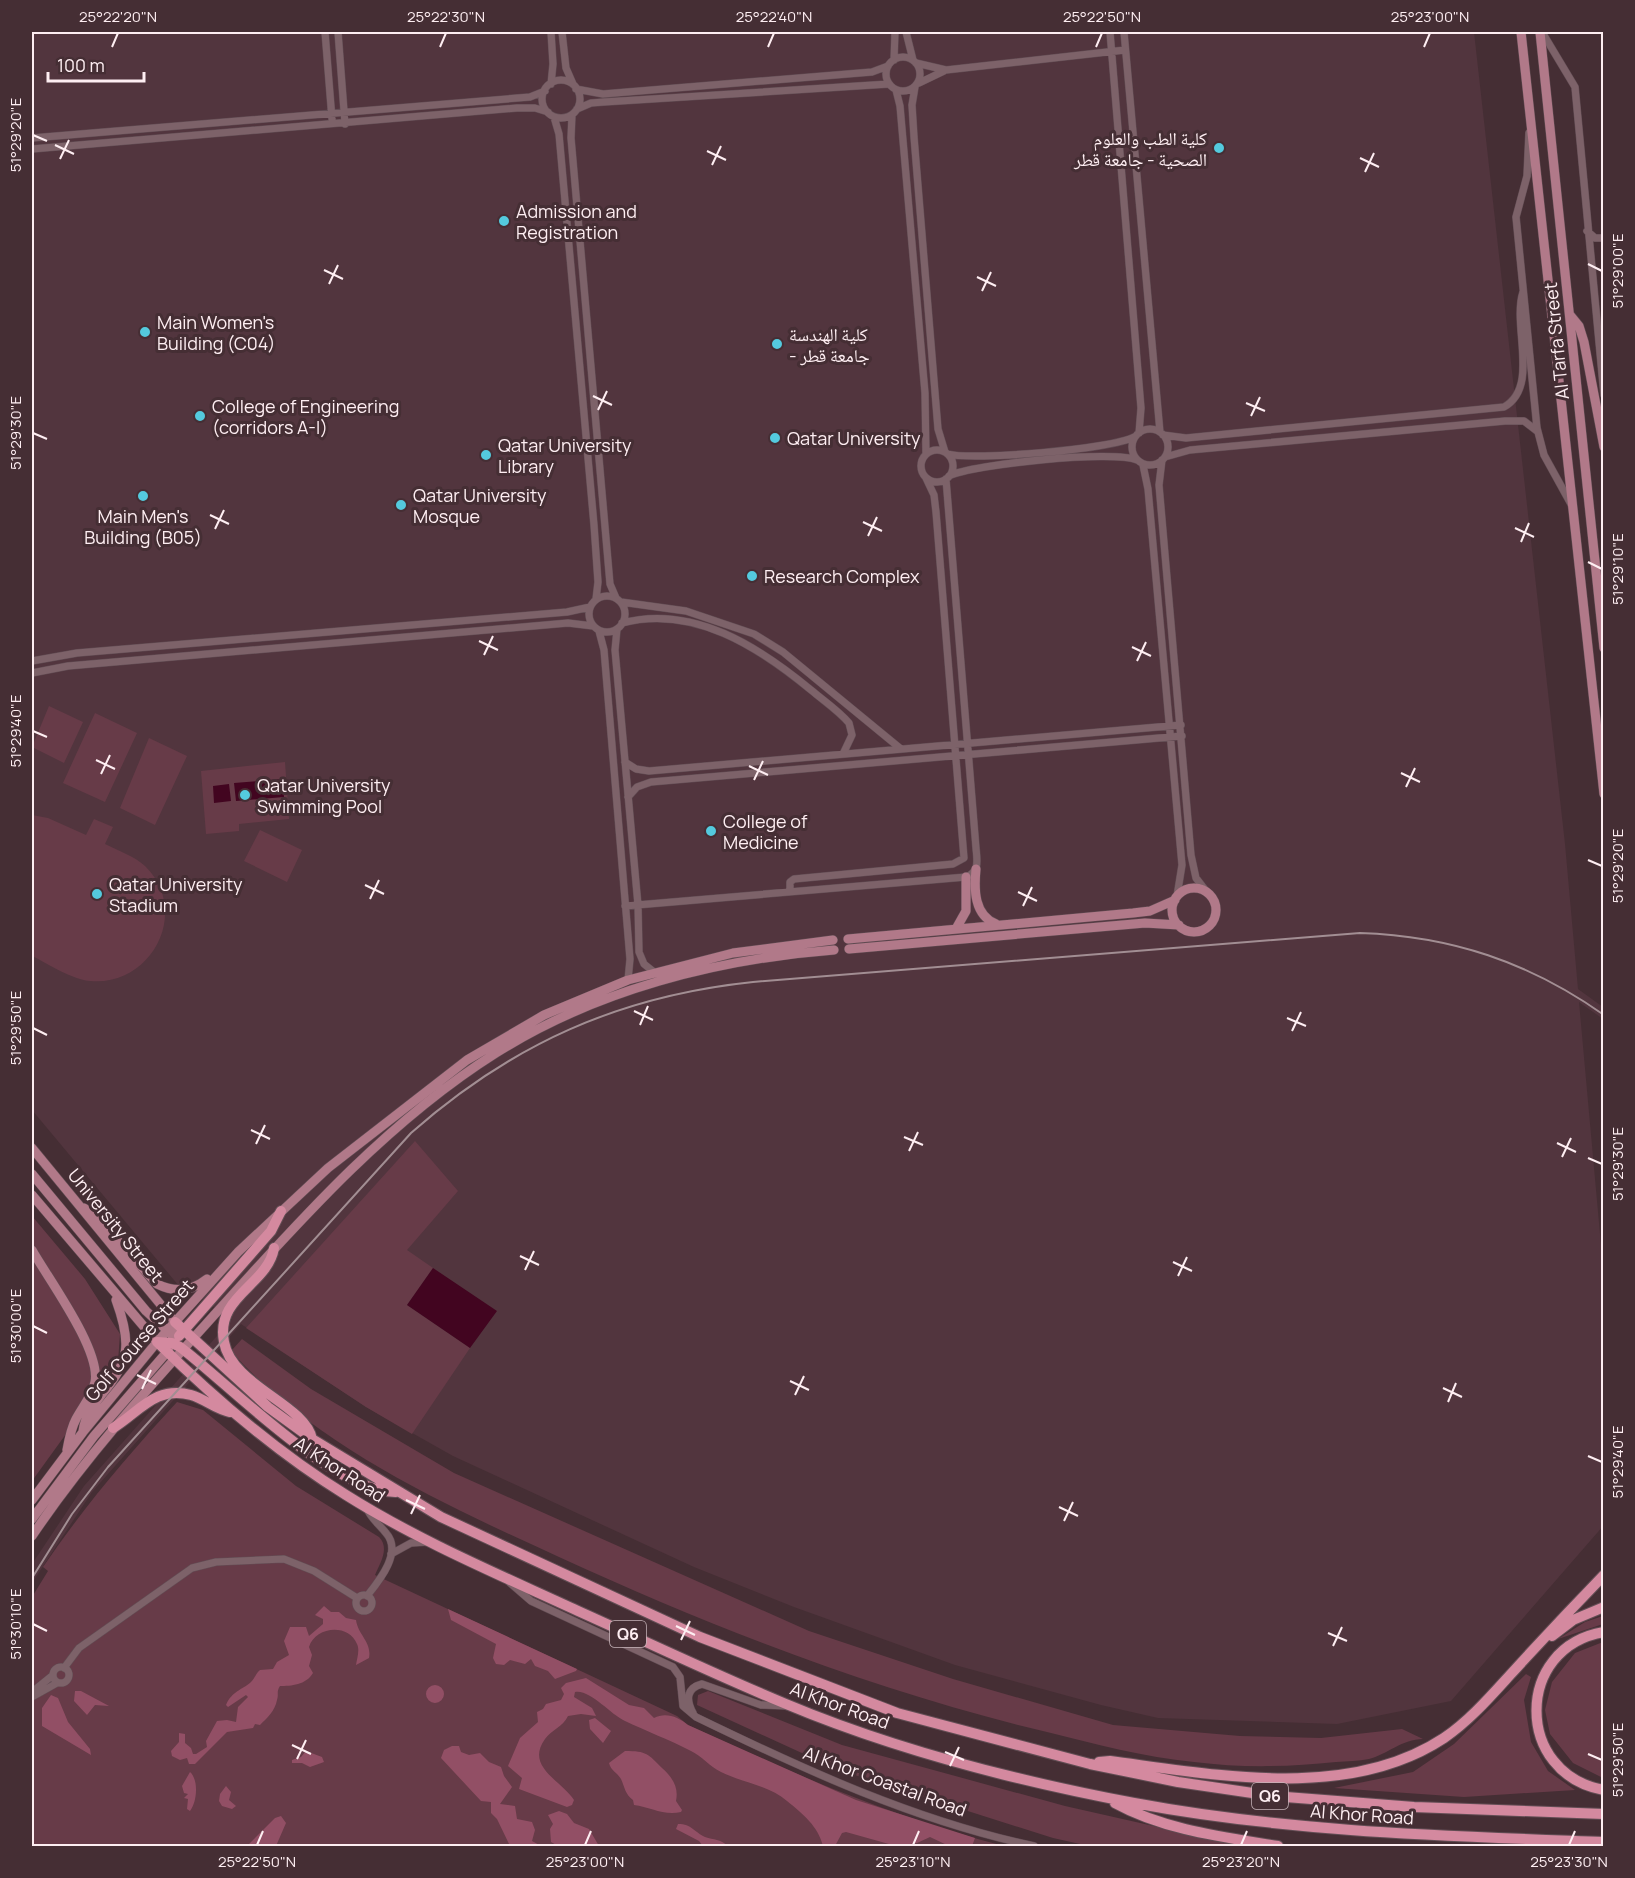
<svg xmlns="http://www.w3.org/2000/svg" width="1635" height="1878" font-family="Manrope,'Noto Naskh Arabic',sans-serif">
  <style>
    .built { fill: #52353e }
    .green { fill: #673b48 }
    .forest { fill: #924f65 }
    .water { fill: #420520 }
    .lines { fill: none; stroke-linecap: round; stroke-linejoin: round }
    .minor-casing { stroke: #624d54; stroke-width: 8 }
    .major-casing { stroke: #624d54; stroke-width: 10 }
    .highway-casing { stroke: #624d54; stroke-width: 12 }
    .minor { stroke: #7d6269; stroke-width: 7 }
    .major { stroke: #b17989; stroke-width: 9 }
    .highway { stroke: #d4899f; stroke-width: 10 }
    .rail { stroke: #a28e93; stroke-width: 2 }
    .ticks { fill: none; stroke: #feeef2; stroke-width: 2 }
    .poi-dot { fill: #54cade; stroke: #452e34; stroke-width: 2 }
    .labels { text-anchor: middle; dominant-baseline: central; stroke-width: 6; stroke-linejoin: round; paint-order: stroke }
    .shield { fill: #452e34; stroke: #c6b4b9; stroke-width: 1.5 }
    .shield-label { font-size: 16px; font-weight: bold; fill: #feeef2 }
    .poi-label { font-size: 18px; fill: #feeef2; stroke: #452e34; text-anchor: start }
    .street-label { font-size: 18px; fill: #feeef2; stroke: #452e34 }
    .neatline { fill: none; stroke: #feeef2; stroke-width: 2 }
    .ticks-label { font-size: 15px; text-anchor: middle; fill: #feeef2 }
  </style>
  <rect width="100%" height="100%" fill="#452e34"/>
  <path class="built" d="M32,32H1474L1565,844L1578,989L1603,1007V1019L1579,1002L1603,1267L1604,1525L1451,1701L1337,1724L1158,1718L1101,1705L955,1665L794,1607L694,1567L453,1456L366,1407L241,1324L92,1492L32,1583V1564L84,1486L232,1319L181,1285L179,1286L32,1110Z"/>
  <path class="green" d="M49,706L83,722L64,763L32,747Z
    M95,713L137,733L105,802L63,783Z
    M149,738L187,756L155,825L120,808Z
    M285,762L289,819L239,824V831L206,834L201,771Z
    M32,815L48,818L86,835L94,819L113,827L105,844C119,851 134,856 145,866C191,911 152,986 91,981C72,980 49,964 32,956Z
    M260,830L302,850L287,882L244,861Z
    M415,1141L458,1191L407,1250L433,1268L407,1305L470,1348L412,1434L366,1407L246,1328Z
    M32,1216L85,1279L120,1334L118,1362L32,1481Z
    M242,1339L311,1389L454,1473L809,1631L953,1679L1113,1725L1240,1736L1321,1738L1402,1729L1423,1739C1402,1739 1388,1754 1369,1759C1359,1761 1347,1761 1336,1762C1289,1767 1241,1768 1194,1762C1144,1757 1095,1744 1047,1732C878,1692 716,1629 559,1557C445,1505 315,1446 231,1351Z
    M177,1402L203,1410L296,1486L379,1537C390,1548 380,1563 375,1575L677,1716L688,1725C791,1773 894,1818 1004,1846H32V1597L48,1571L43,1567C83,1508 128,1455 177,1402Z
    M1603,1616V1624L1558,1639L1585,1622Z
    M1603,1642V1778L1573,1763L1550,1734L1545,1710L1552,1682L1575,1653Z
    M1526,1674L1531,1677L1524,1700L1531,1742L1548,1771L1575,1790L1464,1797L1334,1788L1413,1772L1454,1744Z
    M708,1691L842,1745L1065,1806L1242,1846H1089L1053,1838L839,1770L697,1705L698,1695Z"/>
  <path class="forest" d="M324,1606L331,1612H339L346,1618L356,1620C358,1635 372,1642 369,1658L356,1665C357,1658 360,1650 357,1644C349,1623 315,1626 309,1647L312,1655L309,1666L313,1673C306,1685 291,1686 280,1686C276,1692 279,1694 277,1700C275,1711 267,1718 260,1725L255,1724L253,1728L227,1732L195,1764H189L187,1758L180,1760L172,1756L171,1751L179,1742V1733L185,1734V1743L191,1748L193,1754H196L207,1747L206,1741L217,1721L227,1720L236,1722L238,1707L248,1697L246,1695L228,1707L226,1705C232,1691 242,1690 251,1682C255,1678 256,1673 260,1670L273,1669L277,1662L289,1655L284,1641L290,1627H306L309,1636L323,1624V1619L315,1615Z
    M448,1609L577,1669L576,1671L555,1679L548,1671L535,1666L531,1659L525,1664L510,1660L504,1665L496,1664L493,1658L496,1644L451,1620Z
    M586,1678L629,1705L644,1708L654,1718C666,1712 678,1717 688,1725L856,1800L975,1838L972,1846H949L930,1837L917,1843L896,1846L846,1832L842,1833L835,1846H823C818,1826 803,1814 787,1801C768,1785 743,1783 721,1772C710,1767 702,1756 691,1751C670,1740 646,1731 625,1721C610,1714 590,1689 575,1692L574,1697L592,1708L596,1716L581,1714L568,1716C563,1727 551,1730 545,1739C525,1767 561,1780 574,1800L572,1805L567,1807L519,1789L522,1778L508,1766L520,1738L538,1722L537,1712L543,1709L546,1704L561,1700L564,1694L561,1688L566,1683Z
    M426 1694a9 9 0 1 1 18 0a9 9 0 1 1-18 0Z
    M75,1691H81L109,1706L95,1705L87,1715L74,1701Z
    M51,1695L58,1698L68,1722L90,1749L91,1755L42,1726V1708Z
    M595,1718L611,1731L603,1743L590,1729L589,1720Z
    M452,1746H459L461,1752L469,1755L480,1753L489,1762L501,1767L504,1776L512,1787L500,1804L515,1806L517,1819L532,1822L535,1830L532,1841L541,1846H510L497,1819L491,1813V1802L481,1801L441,1758L444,1750Z
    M306,1751L322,1757L324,1762L310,1767L302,1763H292V1760L301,1757Z
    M625,1751C647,1751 648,1754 662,1768C672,1777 679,1787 676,1801L682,1810L681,1812C664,1816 650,1807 634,1805L633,1800C625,1794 625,1788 621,1779C617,1772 611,1771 609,1763Z
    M190,1772C199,1780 197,1802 190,1811L187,1809L188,1799L184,1798L188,1794L184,1793L182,1786Z
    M226,1786L231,1792L229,1800L236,1806L232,1809L222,1806L219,1801L220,1794Z
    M559,1811L567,1814L574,1823L589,1829L599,1846H558L551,1842L550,1829L553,1824L548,1815Z
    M281,1816L286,1823L276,1846H247L275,1818Z
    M678,1824C692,1824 694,1832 705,1837C714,1840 720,1839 728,1846H703L699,1841L676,1829Z"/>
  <path class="water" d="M282,779L284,797L236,801L234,783Z
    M229,784L231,801L214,803L213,786Z
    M433,1268L497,1311L470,1348L407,1305Z"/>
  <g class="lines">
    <defs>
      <path id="minor" d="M325,32L332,119
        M338,32L345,124
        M551,32L553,64L551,84
        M562,32L566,68L573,84
        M906,32L913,60
        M1110,32L1141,408L1139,433
        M1124,32L1160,432
        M1542,32L1575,87L1604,395
        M886 74a17 17 0 1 1 34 0a17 17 0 1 1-34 0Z
        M894,60L895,32
        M916,63L946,70L1125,50
        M542 99a19 19 0 1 1 38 0a19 19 0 1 1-38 0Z
        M919,83L944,71
        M915,87L912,105L914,137L938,429L945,452
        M576,89L603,94L872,72L888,66
        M896,90L900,106L925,393L926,454
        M577,109L591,103L604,102L889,84
        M572,115L571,138L610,584L616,598
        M554,117L559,134L594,525L598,582L596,599
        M1529,133L1527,176L1516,217L1537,428L1544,455L1571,504
        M32,138L530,97L545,91
        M32,149L517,108H535L548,112
        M1587,231L1595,238H1604
        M1132 447a18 18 0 1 1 36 0a18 18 0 1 1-36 0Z
        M1163,435L1186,438L1504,407C1540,387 1512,326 1523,292
        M921 466a16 16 0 1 1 32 0a16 16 0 1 1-32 0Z
        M948,454C972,461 1112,449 1134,437
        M1165,457L1190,450L1505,421H1524L1537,431
        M1162,460L1159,485L1191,855L1196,878L1206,891
        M1143,465L1148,489L1182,865L1177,896
        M949,476C973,464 1113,450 1137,460
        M589 614a18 18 0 1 1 36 0a18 18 0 1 1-36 0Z
        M621,602L686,611L754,634L783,652L901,749
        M622,623C693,604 759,647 811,690C824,701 839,711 849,723L852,735L843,754
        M617,629L615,650L638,905L639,952L644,964L654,972
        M599,631L604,650L630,959L628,980
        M32,661L77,653L567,612L590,607
        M32,673L68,666L568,623L593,626
        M625,762L636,769L649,771L1181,725
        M628,797L637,787L651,782L1182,736
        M790,891V882L794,879L953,864L964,858L936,512L934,495L926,478
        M625,906L966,877C980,872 977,860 976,848L946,479
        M366,1507C371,1519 379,1524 386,1533C403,1552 379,1581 367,1596
        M391,1554L411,1543L428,1542
        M509,1582L531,1601L673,1667L680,1677L683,1706L696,1717C805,1770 916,1821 1034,1846
        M356 1603a8 8 0 1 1 16 0a8 8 0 1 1-16 0Z
        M53 1675a8 8 0 1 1 16 0a8 8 0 1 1-16 0Z
        M64,1668L79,1648L192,1568L216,1562L284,1559L314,1571L357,1598
        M32,1692L53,1675
        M32,1697L57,1683
        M693,1713C686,1700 686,1688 702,1684L761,1705L788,1706"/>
      <path id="major" d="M1521,32L1604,794
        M1540,32L1604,648
        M1570,315L1579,326L1584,342L1604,447
        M976,869C974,890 974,915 996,924
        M1172 910a22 22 0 1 1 44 0a22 22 0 1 1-44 0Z
        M957,927L966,911V877
        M848,939L1133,913L1150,911L1175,900
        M849,949L1145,923L1179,925
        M32,1148L175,1322
        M32,1174L146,1311L171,1334
        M32,1195L157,1342
        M84,1208L95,1215L157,1284C175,1293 192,1291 207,1279
        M32,1250C49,1280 101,1350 95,1382C92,1396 83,1406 76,1419C71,1428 69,1439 67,1450
        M83,1431C85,1416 93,1406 102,1394C131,1361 131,1341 116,1300
        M32,1500L83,1432L157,1342L238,1252L328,1168L467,1060L544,1015L628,980L733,953L833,940
        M32,1519L94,1436L167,1352L174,1335L175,1322
        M32,1536C86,1456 151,1385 216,1313C300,1220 388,1121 496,1053C596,990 717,959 834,950"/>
      <path id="highway" d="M274,1248C268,1285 215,1296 224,1342C232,1386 305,1404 312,1439
        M175,1322L268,1407L312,1439L441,1517L700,1637L897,1713L1090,1764L1178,1782L1273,1796L1414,1807L1604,1814
        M179,1336L271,1231L281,1211
        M157,1342C215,1399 276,1452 346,1495C419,1541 500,1575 578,1611C647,1642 716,1675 786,1704C896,1750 1017,1781 1134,1803C1289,1832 1446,1836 1604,1842
        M157,1342L172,1343L180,1347C229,1384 334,1493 396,1492
        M113,1428C139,1412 156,1385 191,1395C205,1399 215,1409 230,1412
        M1604,1632C1514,1647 1514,1774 1604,1790
        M1552,1636L1573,1620L1604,1607
        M1099,1762L1110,1761C1217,1775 1349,1801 1444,1738C1469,1721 1490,1697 1510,1675C1541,1641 1572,1608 1604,1575
        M1115,1803C1164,1830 1223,1837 1278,1846"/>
    </defs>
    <use href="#minor" class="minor-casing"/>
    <use href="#major" class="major-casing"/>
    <use href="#highway" class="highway-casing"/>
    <use href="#minor" class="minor"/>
    <use href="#major" class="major"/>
    <use href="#highway" class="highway"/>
    <path class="rail" d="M32,1578L72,1514L108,1467L411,1133C512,1044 619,996 753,982L1360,933C1451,936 1529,962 1604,1015"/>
  </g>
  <path class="ticks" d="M112,47L118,33M440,47L446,33M768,47L774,33M1096,47L1102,33M1424,47L1430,33M33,135L47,141M55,145L74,154M707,151L726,160M1360,158L1379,167M60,159L69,140M712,165L721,146M1365,172L1374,153M1588,264L1602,271M324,270L343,279M977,277L996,286M329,284L338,265M982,291L991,272M593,396L612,405M1246,403L1265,411M598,410L607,391M1251,416L1260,397M33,433L47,439M210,515L229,524M863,522L882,531M1515,528L1534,537M215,529L224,510M868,536L877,517M1521,542L1529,523M1588,562L1602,569M479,641L498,650M1132,647L1151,656M484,655L493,636M1137,661L1146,642M33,731L47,737M96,760L115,769M749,766L768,775M1401,773L1420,782M101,774L110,755M754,780L763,761M1406,787L1415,768M1588,860L1602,866M365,885L384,894M1018,892L1037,901M370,899L379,880M1023,906L1032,887M634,1011L653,1020M1287,1018L1306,1026M640,1025L648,1006M33,1028L47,1035M1292,1031L1301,1012M251,1130L270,1139M904,1137L923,1145M1557,1143L1576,1152M256,1144L265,1125M909,1151L918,1132M1562,1157L1571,1138M1588,1158L1602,1164M520,1256L539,1265M1173,1262L1192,1271M525,1270L534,1251M1178,1276L1187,1257M33,1326L47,1333M137,1375L156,1384M790,1381L809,1390M1443,1388L1462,1397M142,1389L151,1370M795,1395L804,1376M1448,1402L1456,1383M1588,1456L1602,1462M406,1500L425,1509M1059,1507L1078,1516M411,1514L420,1495M1064,1521L1073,1502M33,1624L47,1631M676,1626L695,1635M1328,1633L1347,1641M681,1640L690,1621M1333,1646L1342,1627M292,1745L311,1754M945,1752L964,1760M1588,1754L1602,1760M297,1759L306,1740M950,1766L959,1747M257,1845L263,1831M585,1845L591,1831M913,1845L919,1831M1241,1845L1247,1831M1569,1845L1575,1831"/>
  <g class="poi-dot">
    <circle cx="1219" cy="148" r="6"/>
    <circle cx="504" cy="221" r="6"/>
    <circle cx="145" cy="332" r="6"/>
    <circle cx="777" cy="344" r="6"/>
    <circle cx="200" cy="416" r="6"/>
    <circle cx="775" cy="438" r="6"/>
    <circle cx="486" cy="455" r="6"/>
    <circle cx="143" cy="496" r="6"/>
    <circle cx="401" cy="505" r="6"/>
    <circle cx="752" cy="576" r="6"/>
    <circle cx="245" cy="795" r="6"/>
    <circle cx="711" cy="831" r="6"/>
    <circle cx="97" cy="894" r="6"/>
  </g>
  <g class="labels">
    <g class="shield">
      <rect x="610" y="1621" width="36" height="26" rx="4.5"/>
      <rect x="1252" y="1783" width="36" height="26" rx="4.5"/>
    </g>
    <g class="shield-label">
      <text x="628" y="1634">Q6</text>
      <text x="1270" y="1796">Q6</text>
    </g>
    <g class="poi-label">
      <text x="1207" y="138" text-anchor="end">كلية الطب والعلوم<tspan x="1207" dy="21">الصحية - جامعة قطر</tspan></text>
      <text x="516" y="211">Admission and<tspan x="516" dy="21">Registration</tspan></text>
      <text x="157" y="322">Main Women's<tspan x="157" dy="21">Building (C04)</tspan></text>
      <text x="789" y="334">كلية الهندسة<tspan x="789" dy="21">- جامعة قطر</tspan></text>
      <text x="212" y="406">College of Engineering<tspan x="212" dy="21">(corridors A-I)</tspan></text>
      <text x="787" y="438">Qatar University</text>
      <text x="498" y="445">Qatar University<tspan x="498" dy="21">Library</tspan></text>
      <text x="413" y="495">Qatar University<tspan x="413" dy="21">Mosque</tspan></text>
      <text x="143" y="516" text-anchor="middle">Main Men's<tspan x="143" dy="21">Building (B05)</tspan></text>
      <text x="764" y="576">Research Complex</text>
      <text x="257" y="785">Qatar University<tspan x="257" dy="21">Swimming Pool</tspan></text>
      <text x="723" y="821">College of<tspan x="723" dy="21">Medicine</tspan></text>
      <text x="109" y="884">Qatar University<tspan x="109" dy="21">Stadium</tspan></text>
    </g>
    <g class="street-label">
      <text transform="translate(1556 341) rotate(-96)">Al Tarfa Street</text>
      <text transform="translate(116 1225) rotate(51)">University Street</text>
      <text transform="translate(139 1340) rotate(-49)">Golf Course Street</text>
      <text transform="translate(340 1469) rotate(33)">Al Khor Road</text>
      <text transform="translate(840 1705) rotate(20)">Al Khor Road</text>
      <text transform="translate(885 1781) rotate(20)">Al Khor Coastal Road</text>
      <text transform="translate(1362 1814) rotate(4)">Al Khor Road</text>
    </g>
  </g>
  <rect width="1635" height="1878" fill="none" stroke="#452e34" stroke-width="66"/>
  <path d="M48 72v9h96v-9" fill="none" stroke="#feeef2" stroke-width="3"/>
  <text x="57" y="72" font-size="18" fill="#feeef2" stroke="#452e34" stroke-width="4.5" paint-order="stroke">100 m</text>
  <rect x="33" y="33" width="1569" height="1812" class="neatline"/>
  <g class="ticks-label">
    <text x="118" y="22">25°22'20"N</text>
    <text x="446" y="22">25°22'30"N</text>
    <text x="774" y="22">25°22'40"N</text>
    <text x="1102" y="22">25°22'50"N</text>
    <text x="1430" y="22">25°23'00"N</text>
    <text transform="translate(16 135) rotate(-90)" y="5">51°29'20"E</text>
    <text transform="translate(1618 271) rotate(-90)" y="5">51°29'00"E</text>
    <text transform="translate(16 433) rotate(-90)" y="5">51°29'30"E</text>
    <text transform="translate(1618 569) rotate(-90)" y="5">51°29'10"E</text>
    <text transform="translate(16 731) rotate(-90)" y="5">51°29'40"E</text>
    <text transform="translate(1618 866) rotate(-90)" y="5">51°29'20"E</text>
    <text transform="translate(16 1028) rotate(-90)" y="5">51°29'50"E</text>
    <text transform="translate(1618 1164) rotate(-90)" y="5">51°29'30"E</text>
    <text transform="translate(16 1326) rotate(-90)" y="5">51°30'00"E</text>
    <text transform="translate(1618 1462) rotate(-90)" y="5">51°29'40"E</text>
    <text transform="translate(16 1624) rotate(-90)" y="5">51°30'10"E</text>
    <text transform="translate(1618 1760) rotate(-90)" y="5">51°29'50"E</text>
    <text x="257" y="1867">25°22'50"N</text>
    <text x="585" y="1867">25°23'00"N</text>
    <text x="913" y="1867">25°23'10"N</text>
    <text x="1241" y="1867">25°23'20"N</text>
    <text x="1569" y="1867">25°23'30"N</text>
  </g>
</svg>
